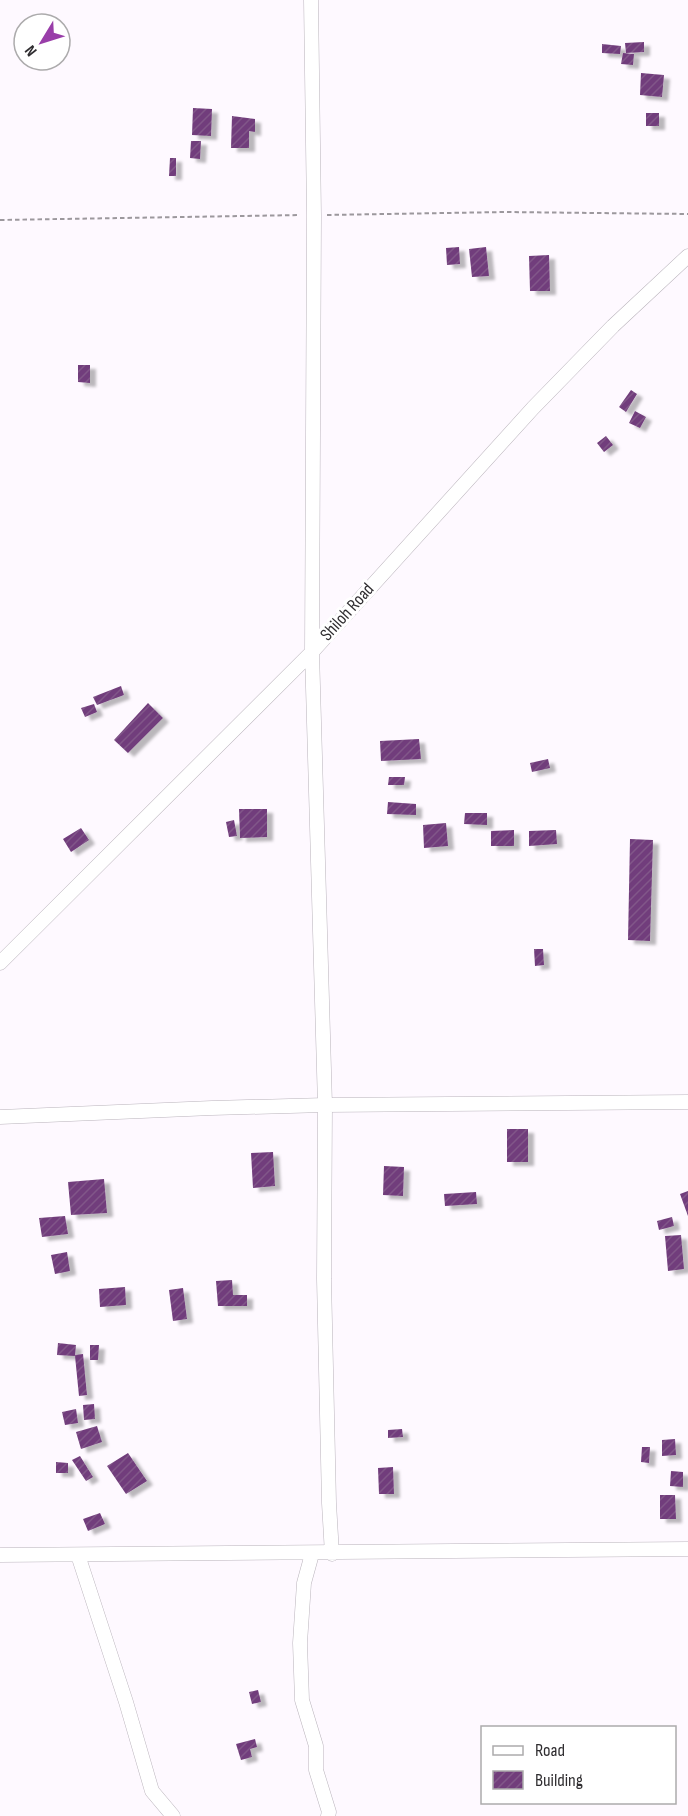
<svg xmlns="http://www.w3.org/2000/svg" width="688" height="1816" font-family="'Sofia Sans Condensed',sans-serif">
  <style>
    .building { fill: url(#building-hatch); filter: url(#shadow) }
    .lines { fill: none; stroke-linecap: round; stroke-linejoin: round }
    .minor-casing { stroke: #bab4bc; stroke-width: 15 }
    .path { stroke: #9c989d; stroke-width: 2; stroke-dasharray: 4.5 3; stroke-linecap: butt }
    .minor { stroke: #fff; stroke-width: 14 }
    .labels { text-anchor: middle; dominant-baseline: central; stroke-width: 6; stroke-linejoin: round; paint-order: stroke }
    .street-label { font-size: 18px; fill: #2f2d30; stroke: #fff }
  </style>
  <defs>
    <pattern id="building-hatch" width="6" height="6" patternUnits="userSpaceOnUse" patternTransform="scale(1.5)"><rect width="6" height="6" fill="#713d7b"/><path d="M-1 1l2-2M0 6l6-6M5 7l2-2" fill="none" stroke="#815789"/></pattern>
    <filter id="shadow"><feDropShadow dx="6" dy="4" stdDeviation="1.5" flood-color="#0004"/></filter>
  </defs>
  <rect width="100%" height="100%" fill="#fef9ff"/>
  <path class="building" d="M644,42V52L626,53L625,43Z
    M602,44L621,46L620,54L602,53Z
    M623,53L634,54L633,65L621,64Z
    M641,73L664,75L662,97L640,95Z
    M193,108L212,109L211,136L192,135Z
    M646,113H659V126H646Z
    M232,116L255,119V132L249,131V148H231Z
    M191,141H201L200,159L190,158Z
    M170,158H176V176H169Z
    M459,247L460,264L447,265L446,248Z
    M486,247L489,276L472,277L469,249Z
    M549,255L550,291H530L529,256Z
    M78,365H90V383L78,382Z
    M631,390L637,394L626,412L619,407Z
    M635,411L646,417L640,428L629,423Z
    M606,436L613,445L604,452L597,443Z
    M121,686L124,695L97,705L93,697Z
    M148,703L163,718L128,753L114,740Z
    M94,704L97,712L85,717L81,708Z
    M419,739L421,759L381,761L380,741Z
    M548,759L550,768L532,772L530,763Z
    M389,777H405L404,785H388Z
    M388,802L416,804V815L387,814Z
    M239,809H267V837L240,838Z
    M465,813H487V825L464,824Z
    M234,820L237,836L229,837L226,822Z
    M446,823L448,846L424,848L423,825Z
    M81,828L89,840L71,852L63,839Z
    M514,830V846H491V831Z
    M556,830L557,844L529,846V831Z
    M630,839L653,840L650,941L628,940Z
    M534,949H543L544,965L535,966Z
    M507,1129H528V1162H507Z
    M273,1152L275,1186L253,1188L251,1153Z
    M384,1166L404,1167L403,1196L383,1195Z
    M104,1179L107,1213L71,1215L68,1182Z
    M688,1191V1216L680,1194Z
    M476,1192L477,1204L445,1206L444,1194Z
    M65,1216L68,1234L42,1237L39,1218Z
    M672,1217L674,1226L659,1230L657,1221Z
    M681,1235L684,1269L668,1271L665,1236Z
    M67,1252L70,1271L55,1274L51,1255Z
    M232,1280L233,1295H247V1306H218L216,1281Z
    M125,1287L126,1305L100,1307L99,1289Z
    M183,1288L187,1319L173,1321L169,1290Z
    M58,1343L76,1345L75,1355L83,1354L87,1395L79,1396L75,1356L57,1355Z
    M90,1345H99L98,1360H90Z
    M94,1404L95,1419L84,1420L83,1405Z
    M76,1409L78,1423L65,1425L62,1412Z
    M97,1426L102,1442L81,1449L76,1432Z
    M402,1429L403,1437L388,1438V1430Z
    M675,1439L676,1455L662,1456V1440Z
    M642,1447H650L649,1463L641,1462Z
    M128,1453L147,1481L126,1494L107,1466Z
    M80,1456L93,1477L86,1481L72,1460Z
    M56,1462L68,1463V1473H56Z
    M393,1467L394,1494H379L378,1468Z
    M671,1471L683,1472V1487L670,1486Z
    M660,1495H675L676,1519H660Z
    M100,1513L105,1524L88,1531L83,1519Z
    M258,1690L261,1702L252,1704L249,1692Z
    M255,1739L257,1747L250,1749L252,1757L241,1760L236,1744Z"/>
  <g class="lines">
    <defs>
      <path id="minor" d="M311,0L314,215L312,652L325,1105L324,1279L329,1503L332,1554
        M0,963L312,652L533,408L613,326L688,256
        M0,1117L212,1108L325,1105L688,1102
        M312,1554L304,1583L300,1643L302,1700L316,1746V1770L329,1812L328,1816
        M0,1555L688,1549
        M78,1555L126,1702L152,1791L173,1816"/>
    </defs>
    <use href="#minor" class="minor-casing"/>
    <path class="path" d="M327,215L505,212L688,214
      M0,220L300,215"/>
    <use href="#minor" class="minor"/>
  </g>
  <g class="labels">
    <g class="street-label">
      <text transform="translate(347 612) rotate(-48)">Shiloh Road</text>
    </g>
  </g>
  <rect x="481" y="1726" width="195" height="78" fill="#ffffff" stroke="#acabac" stroke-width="1.5"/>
  <rect x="493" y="1746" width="30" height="9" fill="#ffffff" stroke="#acabac" stroke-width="1.5"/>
  <text x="535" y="1756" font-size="18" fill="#2f2d30">Road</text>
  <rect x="493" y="1771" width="30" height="18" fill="url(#building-hatch)" stroke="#acabac" stroke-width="1.5"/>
  <text x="535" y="1786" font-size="18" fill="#2f2d30">Building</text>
  <g transform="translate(42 42) rotate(232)"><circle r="28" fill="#ffffff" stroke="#acabac" stroke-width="1.5"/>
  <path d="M0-4.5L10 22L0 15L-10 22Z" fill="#993ea9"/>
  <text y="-9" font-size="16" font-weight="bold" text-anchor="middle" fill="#2f2d30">N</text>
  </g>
</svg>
